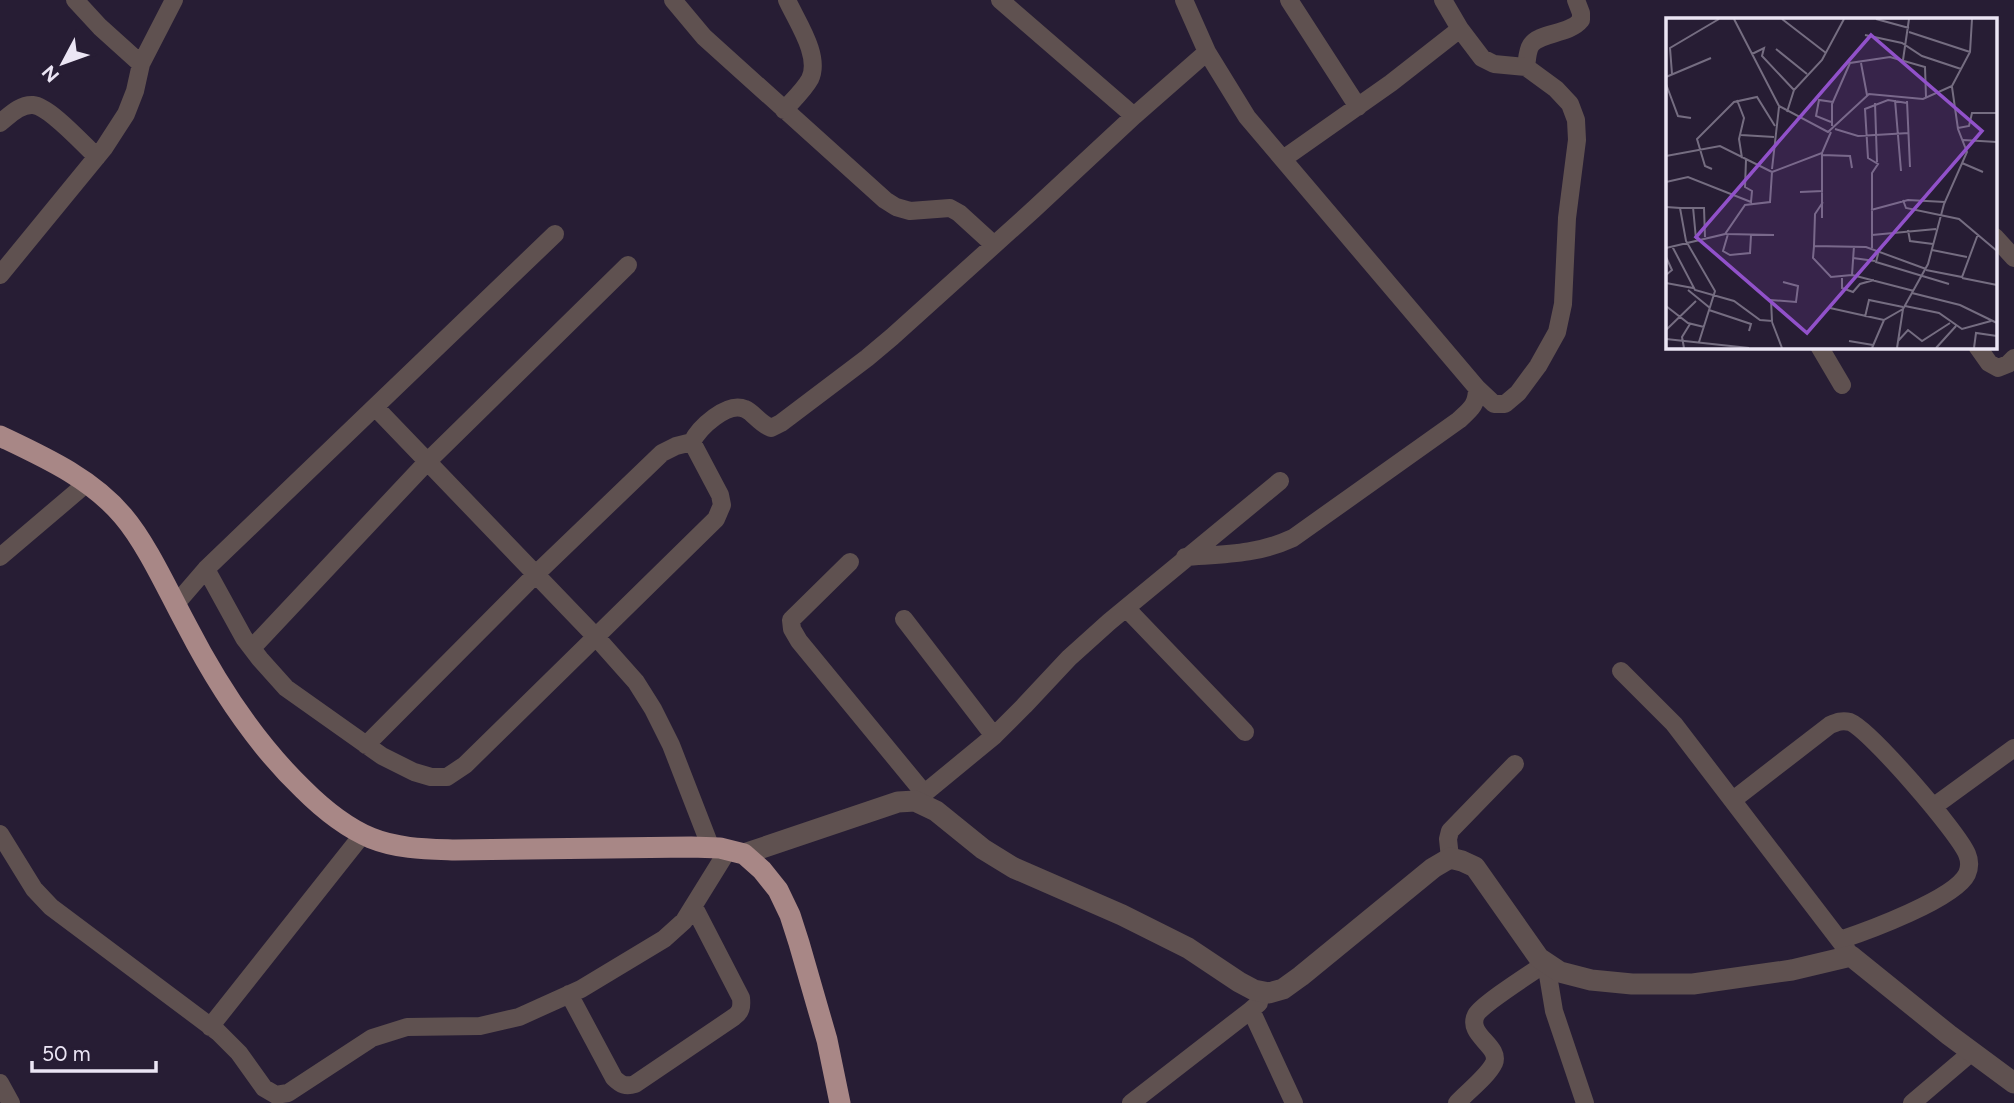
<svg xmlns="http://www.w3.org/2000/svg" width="2014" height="1103" font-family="Figtree,sans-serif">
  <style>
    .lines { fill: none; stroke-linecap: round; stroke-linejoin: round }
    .minor { stroke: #5f5150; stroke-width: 18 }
    .tertiary { stroke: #5f5150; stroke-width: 21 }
    .trunk { stroke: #a88786; stroke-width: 21 }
    .inset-road { fill: none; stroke: #756d81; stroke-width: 2 }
    .view { fill: #9151ca; fill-opacity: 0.15; stroke: #9151ca; stroke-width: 3.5 }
    .inset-edge { fill: none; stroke: #ebe5f4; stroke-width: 3.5 }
  </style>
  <rect width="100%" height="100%" fill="#271d34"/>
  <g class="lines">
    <path class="minor" d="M75,0L100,27L141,64
      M673,0L704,37L885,200L896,207L910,211L950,208L959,213L993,244
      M1000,0L1134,116
      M1184,0L1207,52L1247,117L1477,388C1477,405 1471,409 1459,420L1293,538C1256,555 1225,554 1185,557
      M1289,0L1358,107
      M1460,29L1482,58L1494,64L1526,67L1556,89L1570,104L1576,120L1577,140L1567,218L1563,304L1557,332L1538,366L1518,393L1505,404H1494L1477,388
      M1526,67C1527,61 1527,51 1531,45C1540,32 1569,35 1581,20V13L1576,0
      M784,110C793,100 804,90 810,79C821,56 797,22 787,0
      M0,123C9,116 20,104 33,105C49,106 84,145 97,157
      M1283,159L1391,83L1460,29L1443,0
      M1995,237L2014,258
      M0,275L104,148L126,114L135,91L141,64L174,0
      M1819,346L1842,385
      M1977,346L1989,363L1998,368L2008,364L2014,358
      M375,407L596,637L636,682L653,709L671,745L711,848
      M0,557L87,483
      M850,562L791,620L792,629L799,641L924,793
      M206,569L244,638L260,659L286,688L382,756L414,772L431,777H447L465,765L716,519L722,505L720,495L692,442C699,428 727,401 745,409C753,412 759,423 771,428L781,423L867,358L892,337L1033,210L1134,116L1207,52
      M175,605L206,569L555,234
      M1126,608L1245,732
      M904,619L994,736
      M252,648L427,462L628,265
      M1621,671L1674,724L1847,950
      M366,745L536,574L662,453L676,446L692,442
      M1733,800L1830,725C1837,722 1842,720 1850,722C1870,730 1958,832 1967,854C1970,861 1970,867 1967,874C1955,899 1867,931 1840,940
      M915,801L994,736L1024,706L1069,658L1109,622L1280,481
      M1933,807L2014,748
      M0,834L34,889L51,907L218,1032L239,1053L264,1088L276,1095L288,1093L372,1038L407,1027L480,1026L519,1017L581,989L664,939L684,921L728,850
      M1450,858L1448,839L1450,831L1515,764
      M569,994L614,1078C621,1085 626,1087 635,1084L734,1017C741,1012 742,1007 741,998L694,907
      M1259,1003L1251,1010L1294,1103
      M210,1027L363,834
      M0,1083L11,1103
      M1131,1103L1251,1010
      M1457,1103C1467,1092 1488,1076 1494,1063C1501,1046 1466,1035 1476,1015C1482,1004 1533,972 1546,963L1554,1011L1585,1103
      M1912,1103L1972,1052"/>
    <path class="tertiary" d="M744,854L898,802L915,801L936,811L983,849L1014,868L1122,915L1188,948L1239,982L1254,990L1269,993L1283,989L1301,976L1433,868L1450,858L1462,861L1475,867L1539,958L1560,972L1591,980L1632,984H1693L1792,970L1851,956L1949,1035L2014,1083"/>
    <path class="trunk" d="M0,436C44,457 91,478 123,516C147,544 169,593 187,626C218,686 254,742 303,789C323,809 345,827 371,838C398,849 427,849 455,850L691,847L720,848L744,854L762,870L778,890L790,915L799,943L827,1040L840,1103"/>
  </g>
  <g transform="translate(1666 18)">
    <rect width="331" height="331" fill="#271d34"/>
    <path class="inset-road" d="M68,1L113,88L162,114L203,76L257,81L286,68L304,34L306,1M116,1L160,35M210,1L243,10M243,14L304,34M199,17L236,25L256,38L295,51M110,31L141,56M86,36L98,30L96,38L128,72M237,42L243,1M195,45L201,77M6,56L4,30L53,1M0,59L45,40M0,66L12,98L25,100M71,82L78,100L73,121L76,140M229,82L235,153M241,83L244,149M209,85L211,144M121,94L128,72L156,42L178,1M165,104L150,98L153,82L167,84M166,108V86L184,45L224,39L259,49L260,79M292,110L303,108L306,95H331M169,111L192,118L243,115M75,117L108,119M297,122L331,124M156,135V200M156,137L184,138L186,150M0,138L54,128L106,154M296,145L317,154M46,151L39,148L31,121L68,84L91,79L109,108M106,151L113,89M0,164L22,159L85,184L86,173L79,169L80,142M134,174L157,173M237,182L240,190L293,201L331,233M157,184L149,196L148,228L200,229L260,251M0,189L14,190L20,223L49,273L33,324M27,189L30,221M14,190H38L39,219M205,192L242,182L279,184M242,212L244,223L267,226M60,216L108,217M62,216L57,233L64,237L84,235L85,217M206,217L270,211M6,228L29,272L68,283L94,302L106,303L105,282L130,284L132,268L117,264M148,228L147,240L165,259L186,257M188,228L186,257L248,273M0,230L59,216L79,187L104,184L106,154L156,135L165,114M206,230V155L212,146L202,140L199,91L222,82L241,85M213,232L210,244L283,266M266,232L301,239M0,239L6,252L0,257M187,240L209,243M260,252L296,259L312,216M176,260V270L187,274L194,266L208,262M296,260L331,267M0,265L27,270M22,272L44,290M246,275L294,287L331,305M0,288L22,305L38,309M239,288L273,295L296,311L325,303M164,290L218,302M43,292L85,306L83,313M199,299L203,282L237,289M106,304L116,330M0,312L30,283M0,321L83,330M183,323L207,327M232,323L242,312L256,323L284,305M18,330L16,319L24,306M206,330L218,302L237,291M231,330L237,291L262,246L278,186L301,134L292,111L286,69M270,330L290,308M308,330L310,315L331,318"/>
    <path class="view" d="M205,17L316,113L141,315L30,219Z"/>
    <rect width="331" height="331" class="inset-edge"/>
  </g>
  <g transform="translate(63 63) rotate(229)" stroke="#271d34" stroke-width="5" paint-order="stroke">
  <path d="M0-5L12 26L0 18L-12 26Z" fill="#ebe5f4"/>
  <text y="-10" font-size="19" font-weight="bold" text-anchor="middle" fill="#ebe5f4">N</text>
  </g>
  <path d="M32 1061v10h124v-10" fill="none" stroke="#ebe5f4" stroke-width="3.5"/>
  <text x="42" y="1061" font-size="21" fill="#ebe5f4" stroke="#271d34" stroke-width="5" paint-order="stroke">50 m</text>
</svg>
